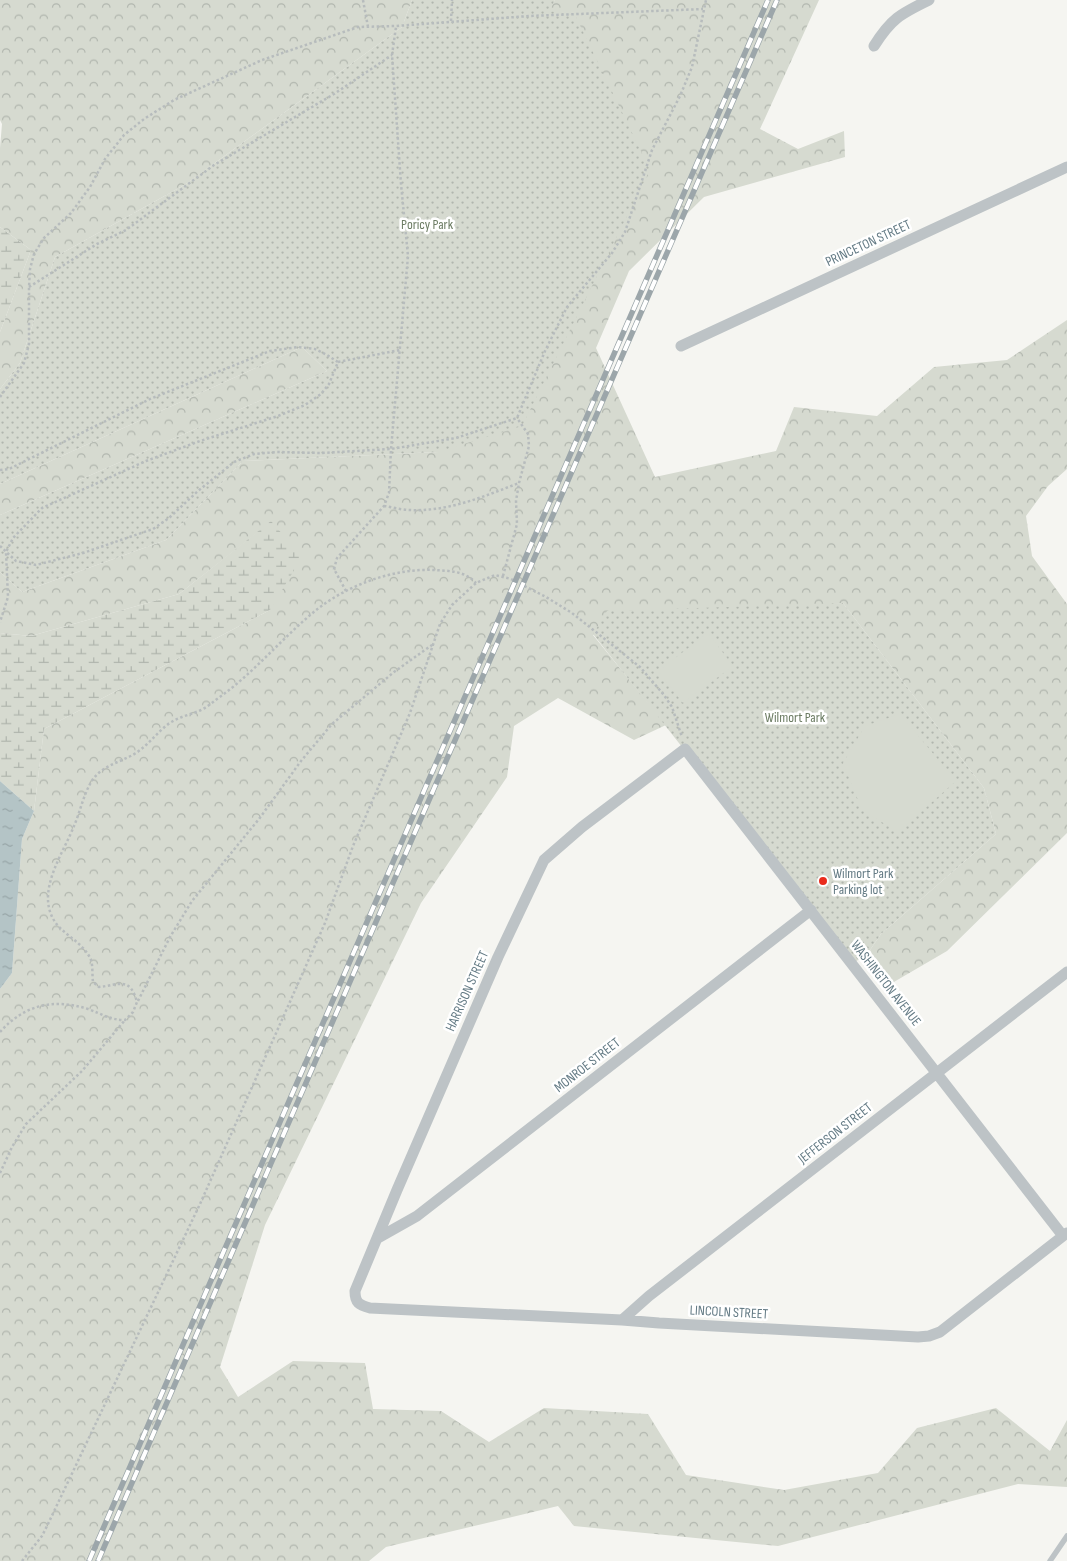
<svg xmlns="http://www.w3.org/2000/svg" width="1067" height="1561" font-family="'Sofia Sans Condensed',sans-serif">
  <style>
    .forest { fill: url(#forest-crowns) }
    .wetland { fill: url(#wetland-marsh) }
    .park { fill: url(#park-dots) }
    .pitch { fill: #d6dad0 }
    .water { fill: url(#water-ripples) }
    .lines { fill: none; stroke-linecap: round; stroke-linejoin: round }
    .path { stroke: #b7bcbd; stroke-width: 2.5; stroke-dasharray: 2.5 2.5; stroke-linecap: butt }
    .service { stroke: #bdc3c6; stroke-width: 5.5 }
    .minor { stroke: #bdc3c6; stroke-width: 11 }
    .rail-casing { stroke: #9ca6aa; stroke-width: 5.5 }
    .rail { stroke: #fff; stroke-width: 4; stroke-dasharray: 11; stroke-linecap: butt }
    .poi-dot { fill: #ea2c1d; stroke: #fff; stroke-width: 2 }
    .labels { text-anchor: middle; dominant-baseline: central; stroke-width: 5; stroke-linejoin: round; paint-order: stroke }
    .park-label { font-size: 14px; fill: #6b7b62; stroke: #fff }
    .street-label { font-size: 14px; fill: #637a84; stroke: #fff }
    .poi-label { font-size: 14px; fill: #637a84; stroke: #fff; text-anchor: start }
  </style>
  <defs>
    <pattern id="forest-crowns" width="20" height="18" patternUnits="userSpaceOnUse" patternTransform="scale(1.25)"><rect width="20" height="18" fill="#d6dad0"/><path d="M2 6a3 3 0 1 1 6 0M12 15a3 3 0 1 1 6 0" fill="none" stroke="#b1b6ae"/></pattern>
    <pattern id="wetland-marsh" width="20" height="14" patternUnits="userSpaceOnUse" patternTransform="scale(1.25)"><rect width="20" height="14" fill="#d6dad0"/><path d="M1 5h8M5 5V1M11 12h8M15 12V8" fill="none" stroke="#b1b6ae"/></pattern>
    <pattern id="park-dots" width="8" height="8" patternUnits="userSpaceOnUse" patternTransform="scale(1.25)"><rect width="8" height="8" fill="#d6dad0"/><path d="M2 2h.1M6 6h.1" fill="none" stroke="#b1b6ae" stroke-width="1.8" stroke-linecap="round"/></pattern>
    <pattern id="water-ripples" width="26" height="14" patternUnits="userSpaceOnUse" patternTransform="scale(1.25)"><rect width="26" height="14" fill="#b4c4c6"/><path d="M2 4q2-2 4 0t4 0M15 11q2-2 4 0t4 0" fill="none" stroke="#96a4a6"/></pattern>
  </defs>
  <rect width="100%" height="100%" fill="#f5f5f1"/>
  <path class="forest" d="M0,0H412L402,27L186,184L55,257L20,363L0,389V332L31,250L0,227V148L2,124L0,120Z
    M555,0H819L760,129L798,149L844,131L845,157L704,197L629,271L596,348L655,477L776,451L794,407L877,416L934,367L1007,360L1067,320V469L1048,486L1026,516L1032,556L1067,604V833L947,951L887,986L870,950L881,934L996,834L984,788L843,603L593,635L666,725L634,740L558,698L514,726L507,777L421,903L265,1225L220,1367L238,1397L293,1361L365,1363L373,1409L441,1411L489,1442L544,1408L648,1414L686,1475L784,1490L878,1473L917,1428L996,1408L1050,1451L1067,1420V1487L1018,1484L778,1546L574,1526L558,1506L386,1547L369,1561H0V989L12,973L22,839L34,811L44,729L270,610L271,522L179,594L31,636L0,633V572L22,592L166,540L243,461L438,452L548,11Z
    M302,347L327,371L0,515V484Z"/>
  <path class="wetland" d="M0,227L31,250L0,332Z
    M271,521L302,557L270,610L44,729L34,811L0,781V633L31,636L179,594Z"/>
  <path class="park" d="M412,0H555L549,11L575,15L650,170L522,426L438,452L243,461L166,540L22,592L0,572V515L327,371L302,347L0,484V389L20,363L55,257L186,184L402,27Z
    M843,603L984,788L996,834L881,934L870,950L853,964L593,634L607,611Z"/>
  <path class="pitch" d="M708,633L733,666L683,703L658,671Z
    M900,714L956,781L898,832L862,810L843,763L865,726Z"/>
  <path class="water" d="M0,781L34,811L22,839L12,973L0,989Z"/>
  <g class="lines">
    <path class="path" d="M363,0L368,27
      M451,21L452,0
      M29,287L97,244L126,230L214,165L334,94L392,55
      M338,362L400,350
      M0,397L24,363L29,344V287L30,269L34,254L44,238L71,213L90,187L105,159L124,135L144,119L174,100L262,60L358,27L396,26L529,16L703,9
      M0,470L9,469L150,399L270,351L298,347L315,349L327,355L338,362L329,384L321,394L305,405L278,416L200,441L146,461L42,508L13,538L6,552L8,597L0,622
      M384,506C392,507 401,510 410,510C448,512 485,496 519,483
      M0,546L16,561L36,565L83,553L153,529L169,518L198,491L234,462L254,454L277,452L321,453L391,449L456,438L517,418L545,351L567,307L612,253L625,232L652,150L680,96L692,67L706,0
      M503,576L517,524L516,501L519,483L529,446L528,434L517,418
      M346,591L334,569L337,558L384,506L389,493L391,449L408,256L401,184L392,55L396,27
      M138,1001L170,937L192,901L259,819L301,761L332,724L394,672L432,645
      M0,1032C24,1005 53,998 88,1009C102,1014 110,1020 125,1020L133,1012L137,1002C130,976 119,985 99,987L93,982C92,975 93,966 91,960C84,943 65,936 55,922C35,892 63,854 74,826C80,812 83,797 90,784C100,765 120,763 136,753C148,745 156,734 167,725C177,717 190,715 201,710C207,707 212,703 217,699C253,674 281,639 315,611C347,585 394,568 435,570C450,571 465,571 476,583
      M0,1173L12,1147L26,1124L82,1071L125,1020
      M22,1561L42,1536L48,1524L200,1204L325,923L353,846L410,713L440,624L452,605L476,583L495,575L511,579L546,597L572,613L640,667L664,695L672,707L682,737"/>
    <path class="service" d="M1050,1561L1067,1536"/>
    <path class="minor" d="M874,46C891,19 900,14 929,0
      M681,346L1067,167
      M1063,1236L685,749L582,827L544,860L498,957L397,1190L355,1291C355,1303 359,1305 370,1308L622,1320L659,1323L918,1337L929,1336L940,1332L1063,1236L1067,1233
      M378,1238L417,1216L811,910
      M622,1320L649,1296L1067,972"/>
    <defs>
      <path id="rail" d="M89,1561L768,0
        M98,1561L777,0"/>
    </defs>
    <use href="#rail" class="rail-casing"/>
    <use href="#rail" class="rail"/>
  </g>
  <circle class="poi-dot" cx="823" cy="881" r="5"/>
  <g class="labels">
    <g class="park-label">
      <text x="427" y="224">Poricy Park</text>
      <text x="795" y="717">Wilmort Park</text>
    </g>
    <g class="street-label">
      <text transform="translate(868 243) rotate(-25)">PRINCETON STREET</text>
      <text transform="translate(886 983) rotate(52)">WASHINGTON AVENUE</text>
      <text transform="translate(467 991) rotate(-66)">HARRISON STREET</text>
      <text transform="translate(587 1065) rotate(-38)">MONROE STREET</text>
      <text transform="translate(835 1133) rotate(-38)">JEFFERSON STREET</text>
      <text transform="translate(729 1312) rotate(3)">LINCOLN STREET</text>
    </g>
    <g class="poi-label">
      <text x="833" y="873">Wilmort Park<tspan x="833" dy="16">Parking lot</tspan></text>
    </g>
  </g>
</svg>
